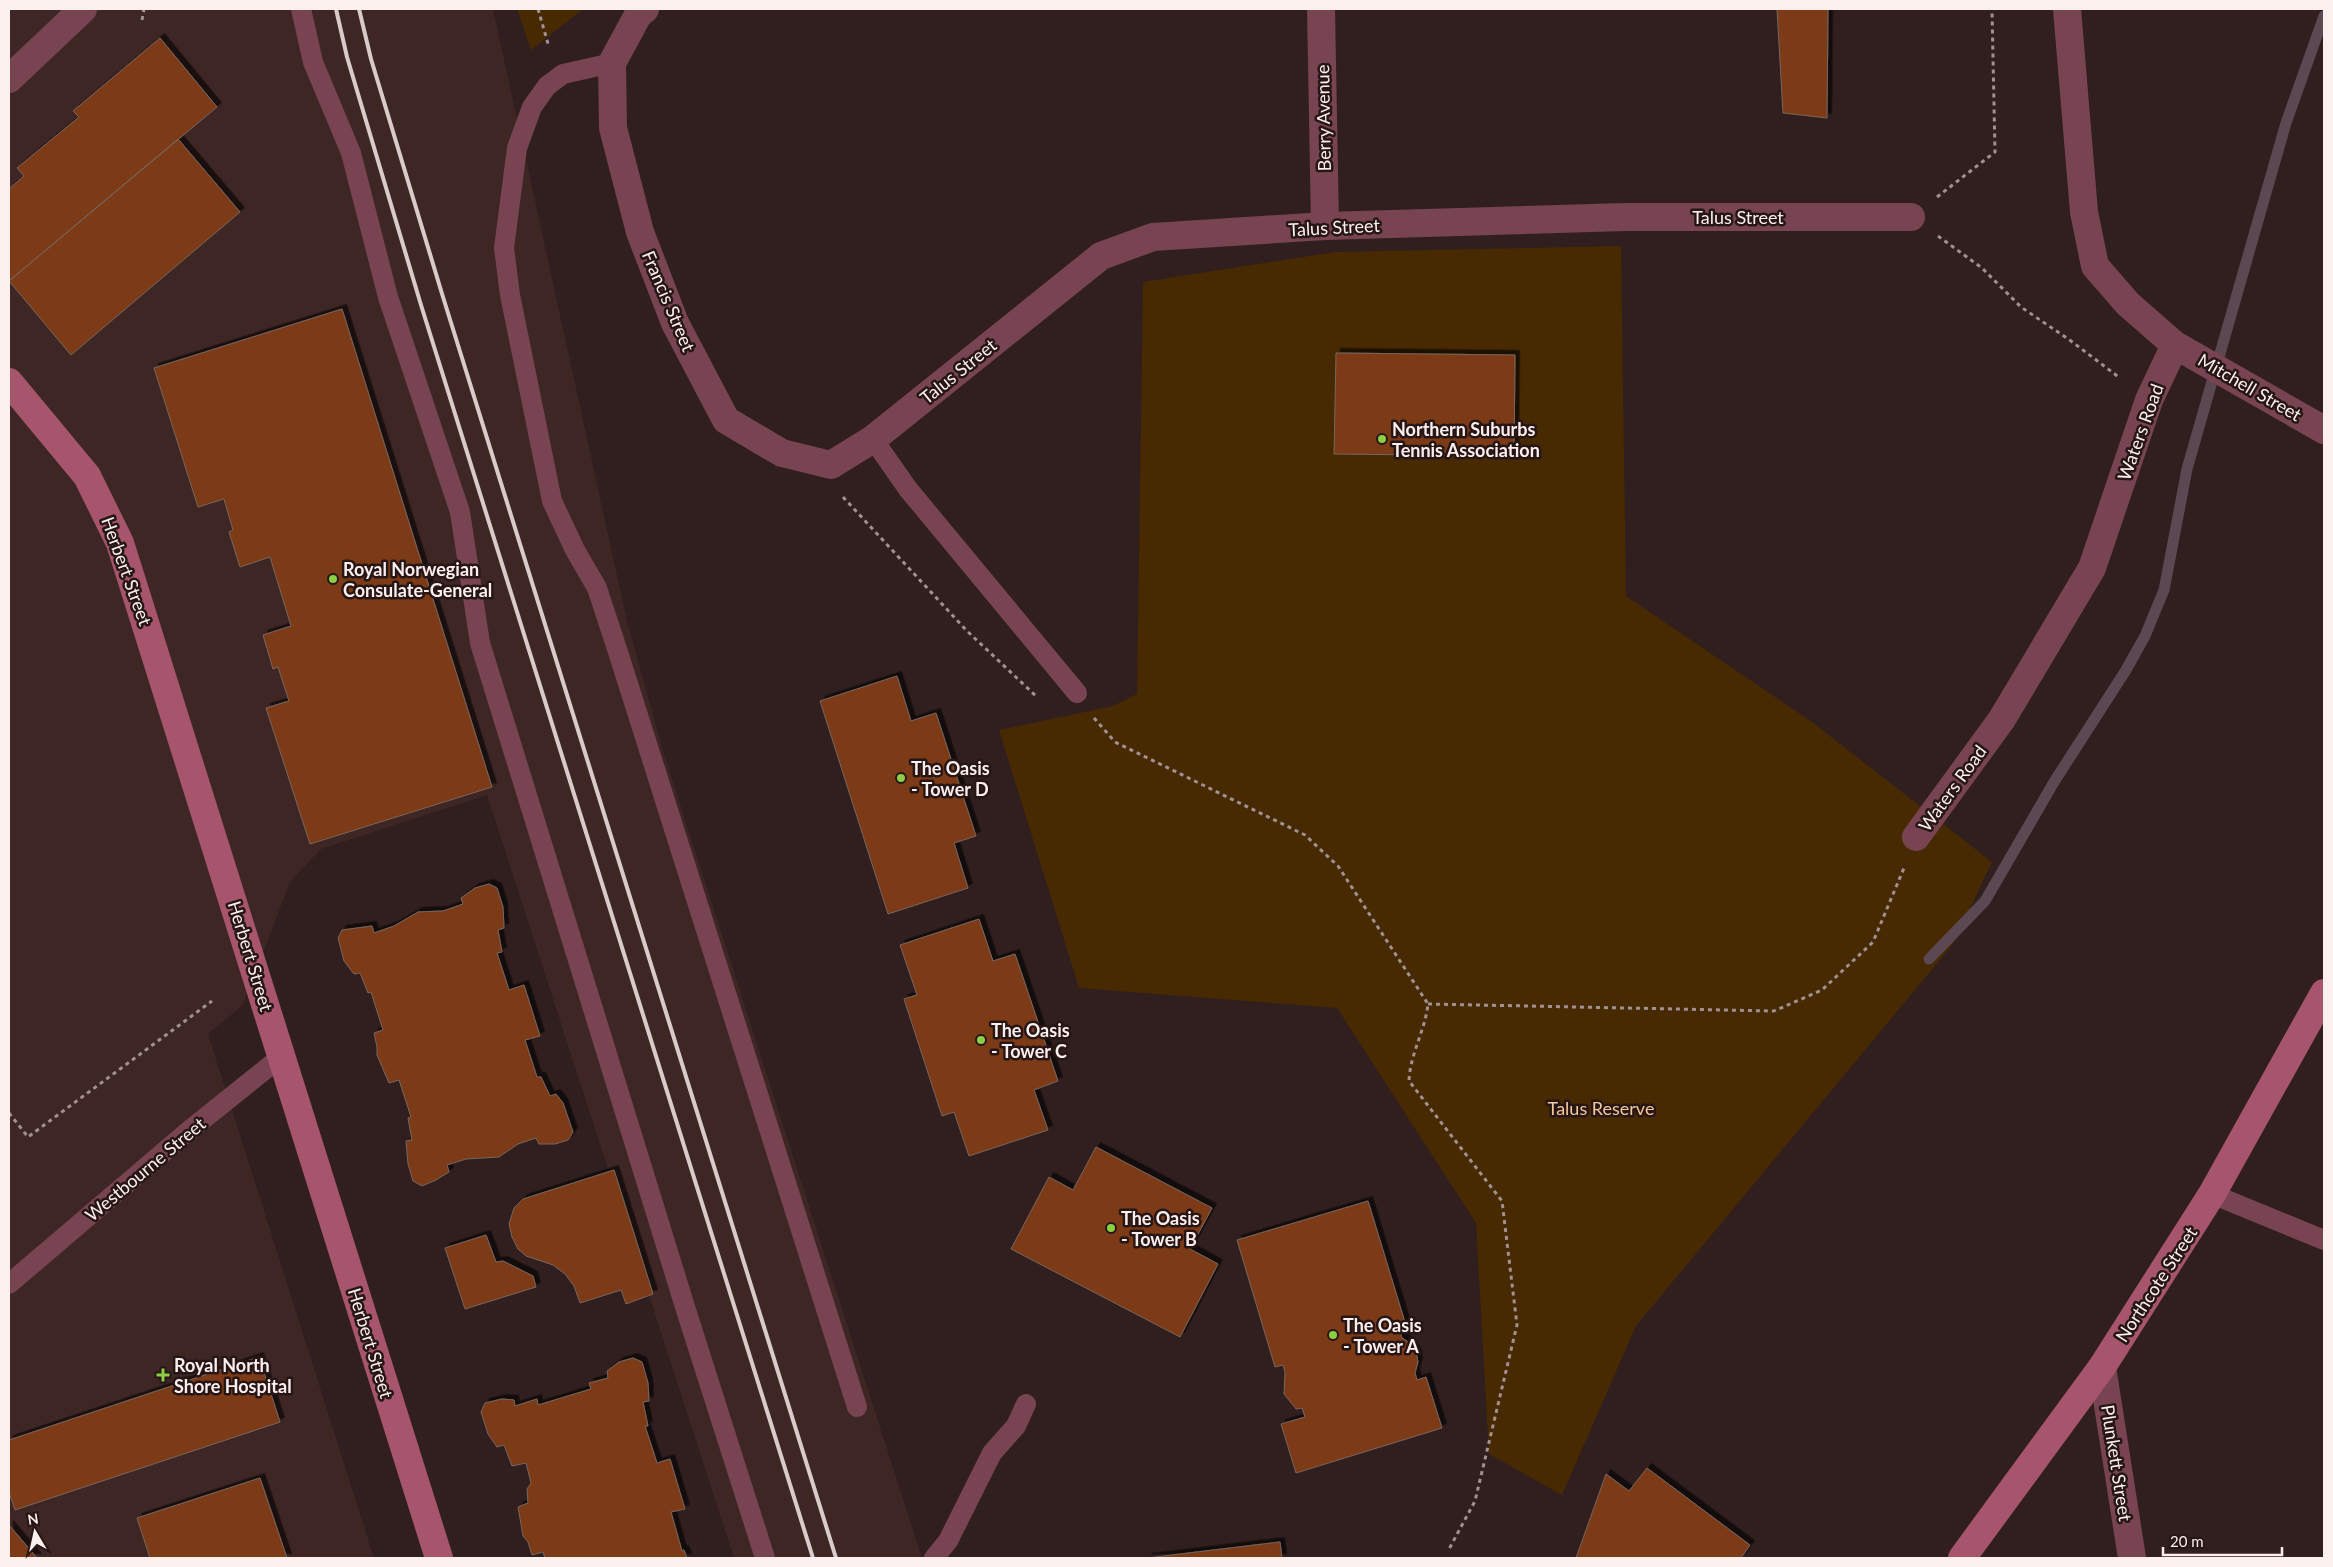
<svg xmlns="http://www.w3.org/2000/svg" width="2333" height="1567" font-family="Lato,sans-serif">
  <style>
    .built { fill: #3e2625 }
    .green { fill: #472902 }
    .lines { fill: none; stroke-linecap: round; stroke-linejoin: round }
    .stream { stroke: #5c4853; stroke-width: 11 }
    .building { fill: #7b3a18; stroke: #78665e; filter: url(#shadow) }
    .path { stroke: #a09291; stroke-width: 3; stroke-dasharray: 4 4; stroke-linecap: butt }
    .lane { stroke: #784452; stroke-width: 20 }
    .street { stroke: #784452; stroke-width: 28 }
    .secondary { stroke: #a6556c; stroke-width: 28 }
    .rail { stroke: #d8cbca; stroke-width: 4 }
    .poi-dot { fill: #8cce45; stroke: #261615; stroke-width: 2 }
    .labels { text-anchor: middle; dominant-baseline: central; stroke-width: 5; stroke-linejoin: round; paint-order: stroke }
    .street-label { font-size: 18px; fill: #fcf0ef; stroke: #261615 }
    .poi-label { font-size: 18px; font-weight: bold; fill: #fcf0ef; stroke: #261615; text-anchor: start }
    .park-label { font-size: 18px; fill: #f5c89a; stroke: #261615 }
  </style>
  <defs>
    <filter id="shadow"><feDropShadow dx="4.5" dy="-4.5" stdDeviation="0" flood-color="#0009"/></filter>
  </defs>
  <rect width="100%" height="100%" fill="#301f1e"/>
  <path class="built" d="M9,9H493L627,621L663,751L922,1558H734L487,795L321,849L290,882L243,1005L208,1034L374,1558H9Z"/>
  <path class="green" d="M517,9H583L531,50Z
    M1621,246L1626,596L1812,722L1992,862L1953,944L1636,1326L1562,1495L1489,1454L1476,1223L1337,1008L1079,988L999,730L1113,706L1137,694L1143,282L1335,252Z"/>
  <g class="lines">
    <path class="stream" d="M1929,959L1985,901L2054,782L2126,670L2145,636L2164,590L2187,469L2286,123L2324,16"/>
  </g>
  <path class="building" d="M1777,9H1828L1827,118L1783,113Z
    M160,38L217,107L9,281V189L24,176L17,168L79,117L73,111Z
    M178,139L240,212L71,355L9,281Z
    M342,309L492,787L310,844L266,708L289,701L278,667L273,669L263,635L291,626L270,557L240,567L229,532L233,530L224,499L198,507L154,368Z
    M1336,353L1515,355L1514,456L1334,454Z
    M897,676L911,721L936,713L976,836L954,843L968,888L888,914L820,701Z
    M489,884L497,888L503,907L504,928L498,930L502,952L497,953L509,990L524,985L540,1036L525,1040L537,1077H541L550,1096L556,1094L563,1103L573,1132L568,1140L555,1144H539L536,1138L518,1144L499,1157L466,1159L447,1165L449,1172L436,1180L422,1186L413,1181L408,1164L406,1141L412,1140L408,1118L411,1117L399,1080L389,1083L377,1055V1047L374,1033L383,1030L371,992L368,993L360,973L354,974L344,961L338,938L342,930L372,926L374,933L394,926L418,912L443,911L463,904L461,898L475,888Z
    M979,919L993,961L1015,954L1058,1081L1034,1090L1048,1130L969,1156L954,1112L942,1116L904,999L917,995L900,945Z
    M1096,1147L1212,1208L1190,1249L1218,1264L1180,1337L1011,1249L1049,1177L1073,1190Z
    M614,1170L653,1294L626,1304L621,1290L580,1303L574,1286L565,1274L553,1265L526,1256L518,1249L512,1237L509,1224L514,1208L523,1199Z
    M1368,1201L1407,1329L1400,1332L1402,1338L1410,1343L1416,1352L1418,1362L1415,1373L1417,1380L1426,1377L1442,1428L1296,1473L1281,1424L1305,1417L1302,1408L1296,1409L1284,1394L1285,1372L1283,1365L1275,1367L1237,1240Z
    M486,1235L496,1262L503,1261L533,1276L536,1287L465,1309L445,1248Z
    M259,1357L280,1422L15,1510L9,1492V1440Z
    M633,1358L642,1362L648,1383L649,1401L643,1402L648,1426H645L657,1463L670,1459L685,1509L671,1512L682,1551L684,1550L687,1558H545L543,1552L532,1555L528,1542L523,1536L518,1507L528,1503L527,1489L531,1483L526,1463L512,1466L504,1445L497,1447L488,1434L481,1412L485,1403L502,1399L514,1400L515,1406L537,1399L538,1405L591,1389L589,1383L608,1378L607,1371L619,1362Z
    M1647,1468L1750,1545L1741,1558H1576L1606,1474L1629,1491Z
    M260,1478L287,1558H150L137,1518Z
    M9,1525L37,1558H9Z
    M1280,1542L1282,1558H1147Z"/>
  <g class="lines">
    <path class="path" d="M538,9L549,47
      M142,20L144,9
      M1937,197L1995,152L1992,9
      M1938,236L1982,268L2021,307L2071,341L2120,378
      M843,497L967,631L1037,697
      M1094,718L1115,742L1305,835L1338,866L1428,1004C1425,1031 1410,1054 1409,1081L1502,1201L1517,1325L1475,1501L1448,1551
      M1428,1004L1774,1011L1822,990L1873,942L1904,868
      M9,1113L28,1137L212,1001"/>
    <path class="lane" d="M301,9L313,62L351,153L388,297L460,512L480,643L686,1310L765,1558
      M612,63L563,74L547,86L532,107L517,148L504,248L510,295L552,501L575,550L597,588L618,652L857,1407
      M873,439L908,489L1077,693
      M2212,1194L2324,1240
      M9,1284L186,1133L282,1056
      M934,1558L948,1541L992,1453L1016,1426L1026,1404"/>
    <path class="street" d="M645,9L638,15L612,63L613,128L640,232L675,323L726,420L782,453L831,465L873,439L1101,256L1153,237L1325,226L1625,217H1911
      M1321,9L1325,226
      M9,79L83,9
      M2175,345L2324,430
      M1916,837L2002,719L2092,568L2149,400L2175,345L2128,304L2095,266L2084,212L2067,9
      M2102,1367L2132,1558"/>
    <path class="secondary" d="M9,382L87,476L120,543L439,1558
      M1962,1558L2102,1367L2212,1194L2324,993"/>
    <path class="rail" d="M336,9L347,57L421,305L813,1558
      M359,9L371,59L443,297L836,1558"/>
  </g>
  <g class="poi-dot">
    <circle cx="1382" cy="439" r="5"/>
    <circle cx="333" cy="579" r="5"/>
    <circle cx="901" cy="778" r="5"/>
    <circle cx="981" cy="1040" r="5"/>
    <circle cx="1111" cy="1228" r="5"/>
    <circle cx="1333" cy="1335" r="5"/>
    <path d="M160.5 1367.5h5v5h5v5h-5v5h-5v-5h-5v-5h5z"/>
  </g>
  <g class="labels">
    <g class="street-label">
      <text transform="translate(1323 118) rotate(-91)">Berry Avenue</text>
      <text x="1738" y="217">Talus Street</text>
      <text transform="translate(1334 227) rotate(-3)">Talus Street</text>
      <text transform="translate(669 301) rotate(67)">Francis Street</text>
      <text transform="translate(958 371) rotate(-39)">Talus Street</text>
      <text transform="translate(2250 387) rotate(30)">Mitchell Street</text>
      <text transform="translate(2140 432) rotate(-70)">Waters Road</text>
      <text transform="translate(127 571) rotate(70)">Herbert Street</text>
      <text transform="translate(1952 788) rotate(-54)">Waters Road</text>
      <text transform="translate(251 956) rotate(73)">Herbert Street</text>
      <text transform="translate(145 1169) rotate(-40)">Westbourne Street</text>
      <text transform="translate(2156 1284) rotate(-57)">Northcote Street</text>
      <text transform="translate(371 1343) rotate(73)">Herbert Street</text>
      <text transform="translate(2117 1463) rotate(81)">Plunkett Street</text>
    </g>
    <g class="poi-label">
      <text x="1392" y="429">Northern Suburbs<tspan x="1392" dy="21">Tennis Association</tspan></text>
      <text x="343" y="569">Royal Norwegian<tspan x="343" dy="21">Consulate-General</tspan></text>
      <text x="911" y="768">The Oasis<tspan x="911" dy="21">- Tower D</tspan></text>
      <text x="991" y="1030">The Oasis<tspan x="991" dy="21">- Tower C</tspan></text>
      <text x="1121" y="1218">The Oasis<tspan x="1121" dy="21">- Tower B</tspan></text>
      <text x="1343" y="1325">The Oasis<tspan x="1343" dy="21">- Tower A</tspan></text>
      <text x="174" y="1365">Royal North<tspan x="174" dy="21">Shore Hospital</tspan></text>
    </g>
    <g class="park-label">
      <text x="1601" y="1108">Talus Reserve</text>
    </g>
  </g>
  <rect width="2333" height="1567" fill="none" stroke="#fcf0ef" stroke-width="20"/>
  <g transform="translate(35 1532) rotate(351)" stroke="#261615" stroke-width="4" paint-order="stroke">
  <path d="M0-4L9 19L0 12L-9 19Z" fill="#fcf0ef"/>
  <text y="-8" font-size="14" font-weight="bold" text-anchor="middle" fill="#fcf0ef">N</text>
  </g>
  <path d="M2163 1547v8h119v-8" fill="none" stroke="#fcf0ef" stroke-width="2.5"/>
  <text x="2170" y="1547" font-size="15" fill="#fcf0ef" stroke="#261615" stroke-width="4" paint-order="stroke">20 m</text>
</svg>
